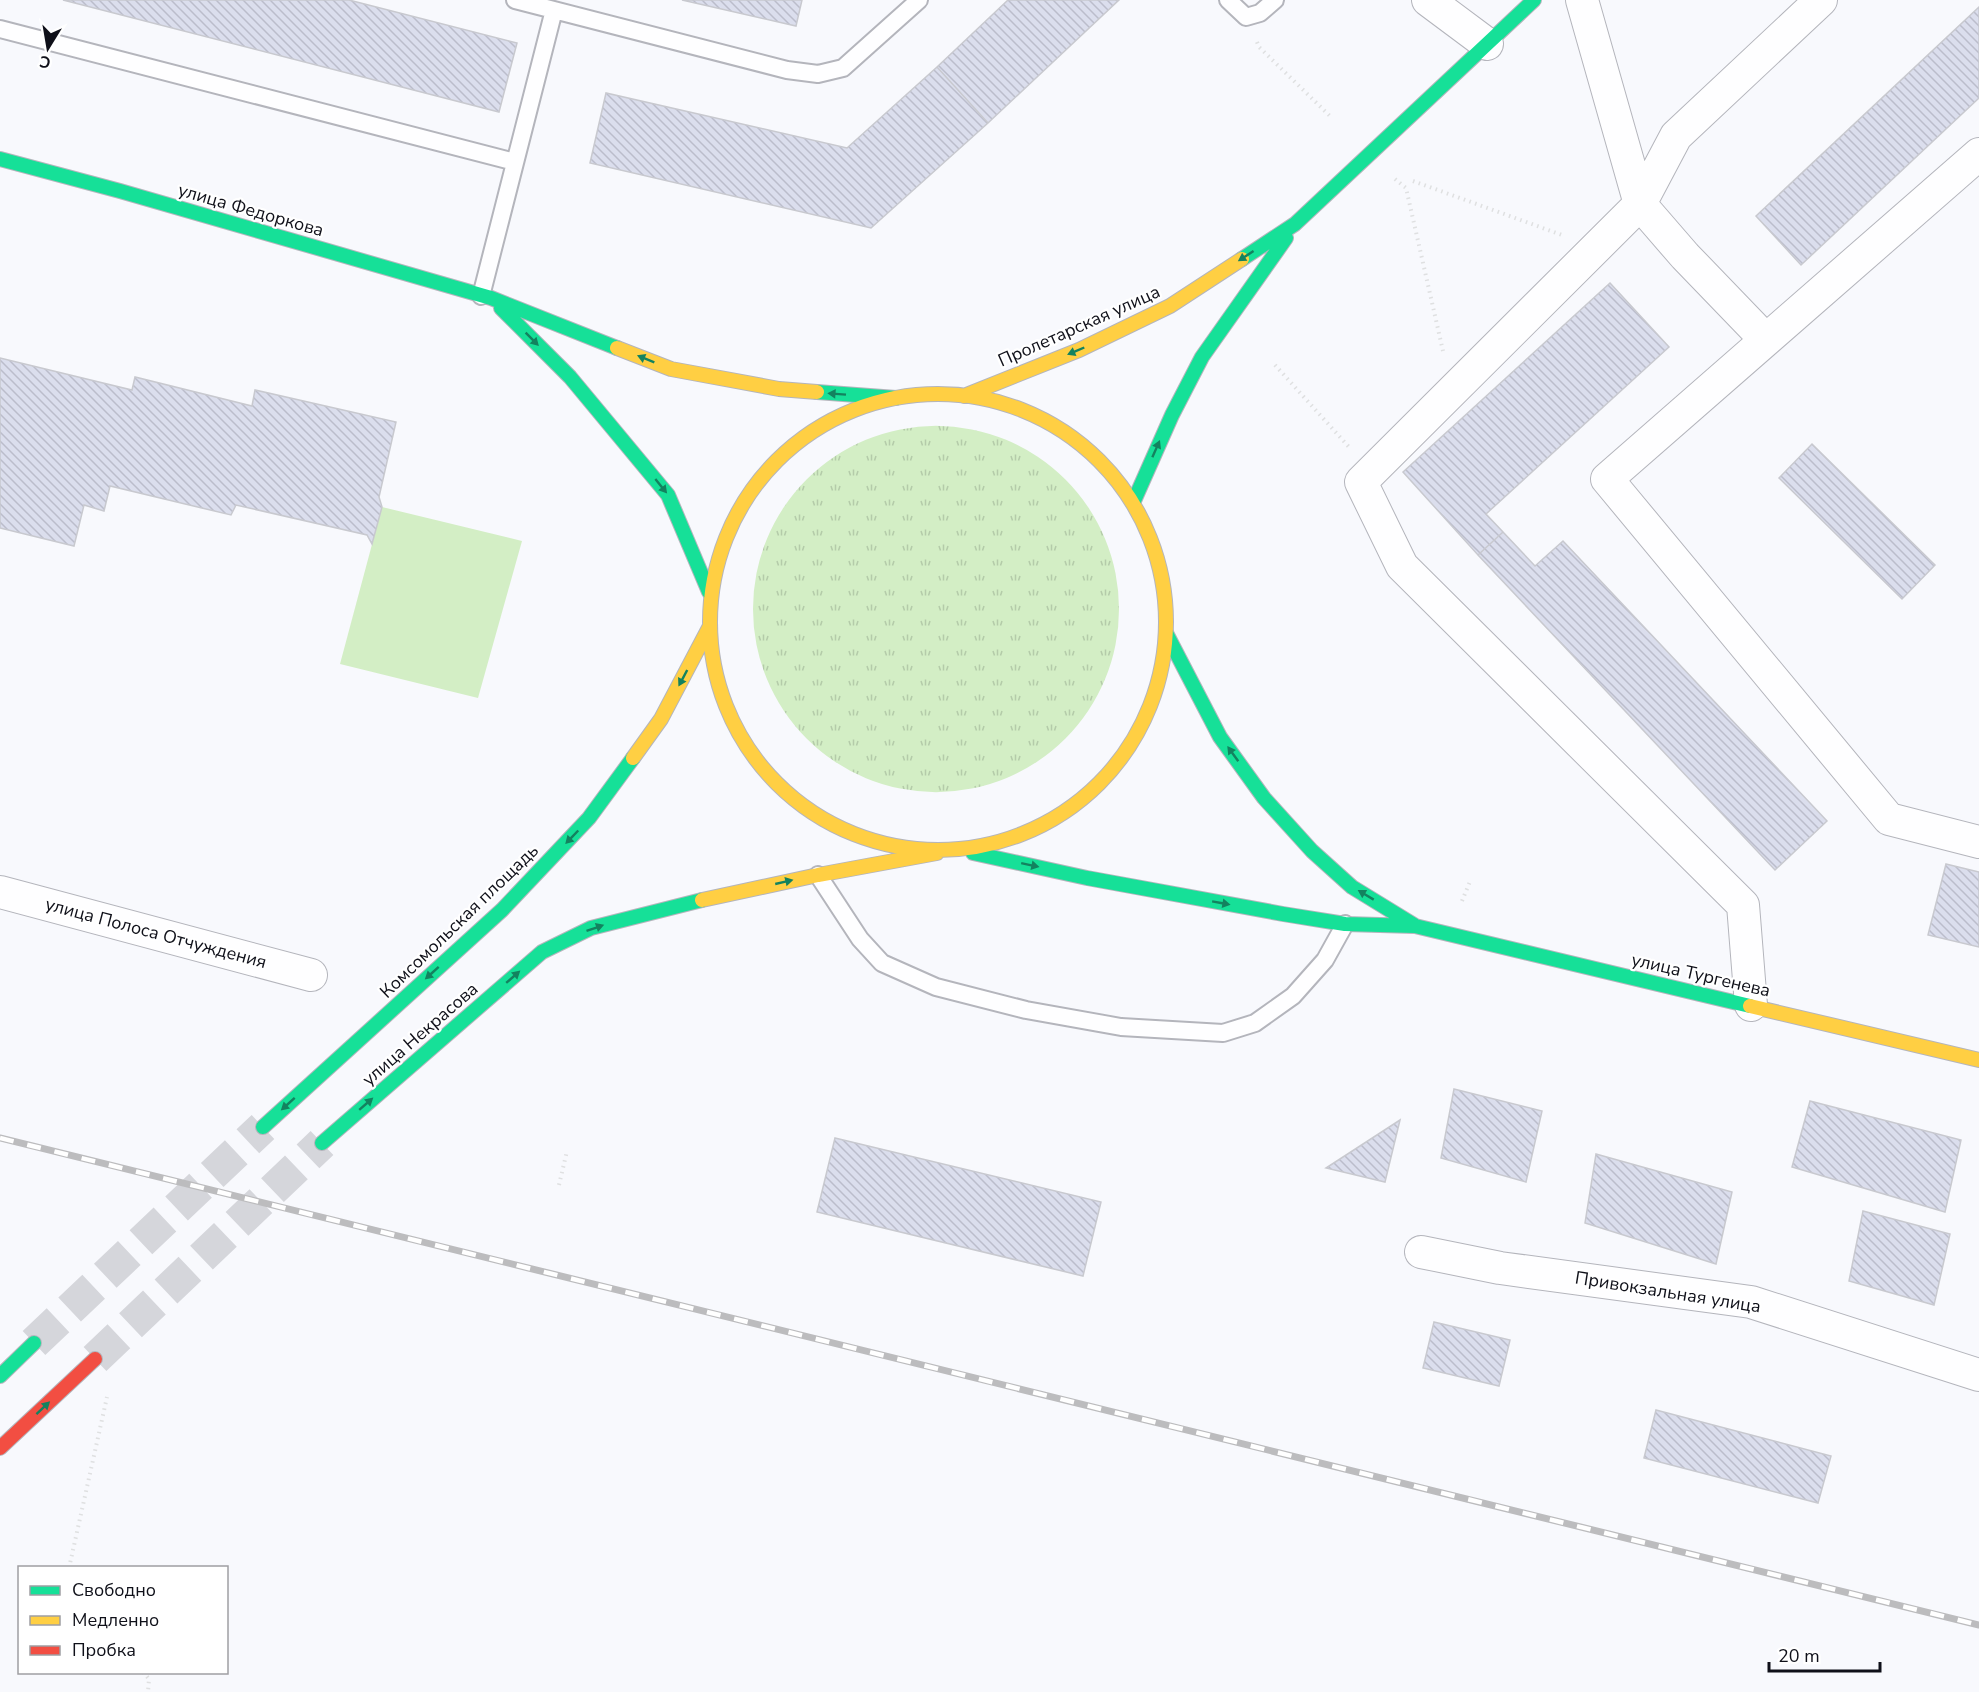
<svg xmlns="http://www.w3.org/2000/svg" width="1979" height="1692" font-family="'Nunito Sans',sans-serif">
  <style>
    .grass { fill: url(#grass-tufts) }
    .pitch { fill: #d3eec5 }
    .building { fill: url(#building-back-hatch); stroke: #c8c9cf; stroke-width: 1.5 }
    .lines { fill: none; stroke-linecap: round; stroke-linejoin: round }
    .secondary-tunnel { stroke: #d5d6db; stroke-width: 33; stroke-dasharray: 33 16; stroke-linecap: butt }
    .lane-casing { stroke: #b4b5bc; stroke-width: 20 }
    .street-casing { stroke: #b4b5bc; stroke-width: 34 }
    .fast-casing { stroke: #b4b5bc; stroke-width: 16 }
    .slow-casing { stroke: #b4b5bc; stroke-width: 16 }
    .jam-casing { stroke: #b4b5bc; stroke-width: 16 }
    .path { stroke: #dfe0e1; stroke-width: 4; stroke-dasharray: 1.5 4.5; stroke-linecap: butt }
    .lane { stroke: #fefeff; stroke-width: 16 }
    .street { stroke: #fefeff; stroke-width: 32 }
    .fast { stroke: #16e098; stroke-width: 14 }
    .slow { stroke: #ffcf43; stroke-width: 14 }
    .jam { stroke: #f24e42; stroke-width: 14 }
    .rail-casing { stroke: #bcbcbe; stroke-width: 7 }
    .rail { stroke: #fff; stroke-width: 4.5; stroke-dasharray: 14; stroke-linecap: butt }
    .oneway { fill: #13825f }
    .labels { text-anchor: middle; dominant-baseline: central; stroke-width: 4.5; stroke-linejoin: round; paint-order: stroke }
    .street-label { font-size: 18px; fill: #0f1019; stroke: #fff }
  </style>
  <defs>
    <pattern id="grass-tufts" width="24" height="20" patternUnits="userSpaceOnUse" patternTransform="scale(1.5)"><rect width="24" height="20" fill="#d3eec5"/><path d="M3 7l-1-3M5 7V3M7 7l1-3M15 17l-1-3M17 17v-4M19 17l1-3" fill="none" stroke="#b4cba9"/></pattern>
    <pattern id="building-back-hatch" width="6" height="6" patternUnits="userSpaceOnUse" patternTransform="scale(1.5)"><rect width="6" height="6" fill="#dbdeed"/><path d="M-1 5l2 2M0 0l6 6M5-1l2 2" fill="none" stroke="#bbbdcb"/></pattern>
  </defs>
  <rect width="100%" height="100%" fill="#f8f9fd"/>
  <path class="grass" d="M753 609a183 183 0 1 1 366 0a183 183 0 1 1-366 0Z"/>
  <path class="pitch" d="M382,507L522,541L478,698L340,664Z"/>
  <path class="building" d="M63,0H349L517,43L499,112Z
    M682,0H802L796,26Z
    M1008,0H1119L988,123L937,67Z
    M1979,7V98L1801,265L1756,216Z
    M937,67L988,123L871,228L590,163L606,93L847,148Z
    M1610,283L1669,347L1486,514L1503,532L1478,555L1403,472Z
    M0,358L132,390L135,377L252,406L255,390L396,422L379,497L382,507L372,544L367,535L236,505L231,515L110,486L104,511L84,505L74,546L0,528Z
    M1812,444L1935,565L1902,599L1779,478Z
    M1503,532L1535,566L1563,541L1827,821L1775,870L1478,555Z
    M1946,864L1979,872V947L1928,935Z
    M1454,1089L1542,1111L1526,1182L1441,1158Z
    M1810,1101L1961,1140L1945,1212L1792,1167Z
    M1400,1120L1385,1182L1326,1168Z
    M835,1138L1101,1202L1083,1276L817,1212Z
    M1596,1154L1732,1192L1716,1264L1585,1223Z
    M1863,1211L1950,1234L1934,1305L1849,1281Z
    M1434,1322L1510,1340L1499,1386L1423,1368Z
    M1656,1410L1831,1456L1818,1503L1644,1458Z"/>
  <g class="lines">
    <path class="secondary-tunnel" d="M34,1343L263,1127
      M95,1359L322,1143"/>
    <defs>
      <path id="lane" d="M515,0L787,70L818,74L843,68L919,0
        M1228,0L1246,17L1260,13L1275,0
        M0,29L515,162
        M481,296L554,10
        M818,875L860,939L882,963L936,987L1026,1010L1121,1027L1223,1033L1255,1023L1293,996L1325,960L1345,924"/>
      <path id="street" d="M1428,0L1487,44
        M1582,0L1640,204L1361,482L1402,566L1743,905L1751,1005
        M1979,154L1607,479L1889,819L1979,842
        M1766,340L1685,256L1640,204L1676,136L1821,0
        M0,892L311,975
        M1421,1252L1500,1268L1751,1302L1979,1375"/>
      <path id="fast" d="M0,159L120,191L491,298L617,348
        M1242,259L1295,224L1534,0
        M501,308L570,377L668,495L709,592
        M817,392L896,398
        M1133,503L1172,415L1202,357L1286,238
        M1166,633L1220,737L1264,798L1312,851L1352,887L1414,925
        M973,853L1087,878L1283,914L1345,924L1415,926L1750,1006
        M263,1127L502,910L589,818L633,758
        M322,1143L542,952L591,928L702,900
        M0,1376L34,1343"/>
      <path id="slow" d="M617,348L671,369L779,389L817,392
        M710 622a228 228 0 1 1 456 0a228 228 0 1 1-456 0Z
        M964,396L1079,350L1170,306L1242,259
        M633,758L661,719L710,626
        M702,900L818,875L937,853
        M1750,1006L1979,1060"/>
      <path id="jam" d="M0,1448L95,1359"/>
    </defs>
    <use href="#lane" class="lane-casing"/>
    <use href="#street" class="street-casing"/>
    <use href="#fast" class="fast-casing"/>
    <use href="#slow" class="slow-casing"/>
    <use href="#jam" class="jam-casing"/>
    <path class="path" d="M1257,42L1259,47L1331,117
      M1395,179L1406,188L1443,351
      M1413,181L1562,235
      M1275,365L1349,447
      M1462,901L1471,879
      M559,1185L567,1151
      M69,1568L107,1397
      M143,1672L149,1679L148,1692"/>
    <use href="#lane" class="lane"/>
    <use href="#street" class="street"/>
    <use href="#fast" class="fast"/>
    <use href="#slow" class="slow"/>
    <use href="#jam" class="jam"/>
    <defs>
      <path id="rail" d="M0,1138L1979,1625"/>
    </defs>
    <use href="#rail" class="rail-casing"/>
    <use href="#rail" class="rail"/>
  </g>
  <defs><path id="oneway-solid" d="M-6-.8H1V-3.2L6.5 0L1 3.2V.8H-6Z" transform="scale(1.5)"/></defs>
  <g class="oneway">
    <use href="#oneway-solid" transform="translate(1246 256) rotate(147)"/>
    <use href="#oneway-solid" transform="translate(532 339) rotate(45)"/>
    <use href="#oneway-solid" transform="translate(1076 351) rotate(157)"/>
    <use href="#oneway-solid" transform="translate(646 359) rotate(-158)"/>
    <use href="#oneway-solid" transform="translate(837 394) rotate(-176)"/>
    <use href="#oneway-solid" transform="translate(1156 449) rotate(-66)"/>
    <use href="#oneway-solid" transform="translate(661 486) rotate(51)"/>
    <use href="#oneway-solid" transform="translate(683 678) rotate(118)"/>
    <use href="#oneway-solid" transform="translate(1233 754) rotate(-126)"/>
    <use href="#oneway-solid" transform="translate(572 837) rotate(134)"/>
    <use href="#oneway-solid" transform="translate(1030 865) rotate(12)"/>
    <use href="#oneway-solid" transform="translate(784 882) rotate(-13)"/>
    <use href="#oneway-solid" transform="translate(1366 895) rotate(-149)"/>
    <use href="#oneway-solid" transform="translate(1221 903) rotate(10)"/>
    <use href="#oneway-solid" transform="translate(595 928) rotate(-19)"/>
    <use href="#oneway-solid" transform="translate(432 973) rotate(138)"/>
    <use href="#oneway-solid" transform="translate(513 977) rotate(-41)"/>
    <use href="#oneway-solid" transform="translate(288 1104) rotate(138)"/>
    <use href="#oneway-solid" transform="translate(366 1104) rotate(-41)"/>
    <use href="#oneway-solid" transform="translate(43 1408) rotate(-43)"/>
  </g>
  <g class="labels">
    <g class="street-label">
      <text transform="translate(251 210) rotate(16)">улица Федоркова</text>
      <text transform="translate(1079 326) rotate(-24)">Пролетарская улица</text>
      <text transform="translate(459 921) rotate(-44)">Комсомольская площадь</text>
      <text transform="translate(156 933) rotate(15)">улица Полоса Отчуждения</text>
      <text transform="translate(1701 975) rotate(13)">улица Тургенева</text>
      <text transform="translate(420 1034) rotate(-41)">улица Некрасова</text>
      <text transform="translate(1668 1292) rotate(9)">Привокзальная улица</text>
    </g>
  </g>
  <rect x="18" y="1566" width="210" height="108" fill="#ffffff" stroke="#9f9fa3" stroke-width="1.5"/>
  <rect x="30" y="1586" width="30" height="9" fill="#16e098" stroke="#9f9fa3" stroke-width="1.5"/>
  <text x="72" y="1596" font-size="18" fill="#0f1019">Свободно</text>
  <rect x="30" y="1616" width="30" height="9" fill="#ffcf43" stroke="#9f9fa3" stroke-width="1.5"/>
  <text x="72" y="1626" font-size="18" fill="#0f1019">Медленно</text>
  <rect x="30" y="1646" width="30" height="9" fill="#f24e42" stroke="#9f9fa3" stroke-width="1.5"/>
  <text x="72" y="1656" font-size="18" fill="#0f1019">Пробка</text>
  <g transform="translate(48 48) rotate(191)" stroke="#ffffff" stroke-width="4.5" paint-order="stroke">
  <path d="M0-4.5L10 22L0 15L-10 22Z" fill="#0f1019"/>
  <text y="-9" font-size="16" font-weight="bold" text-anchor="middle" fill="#0f1019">С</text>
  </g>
  <path d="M1769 1662v9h111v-9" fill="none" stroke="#0f1019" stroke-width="3"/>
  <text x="1778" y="1662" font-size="18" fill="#0f1019" stroke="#ffffff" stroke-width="4.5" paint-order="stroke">20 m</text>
</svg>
